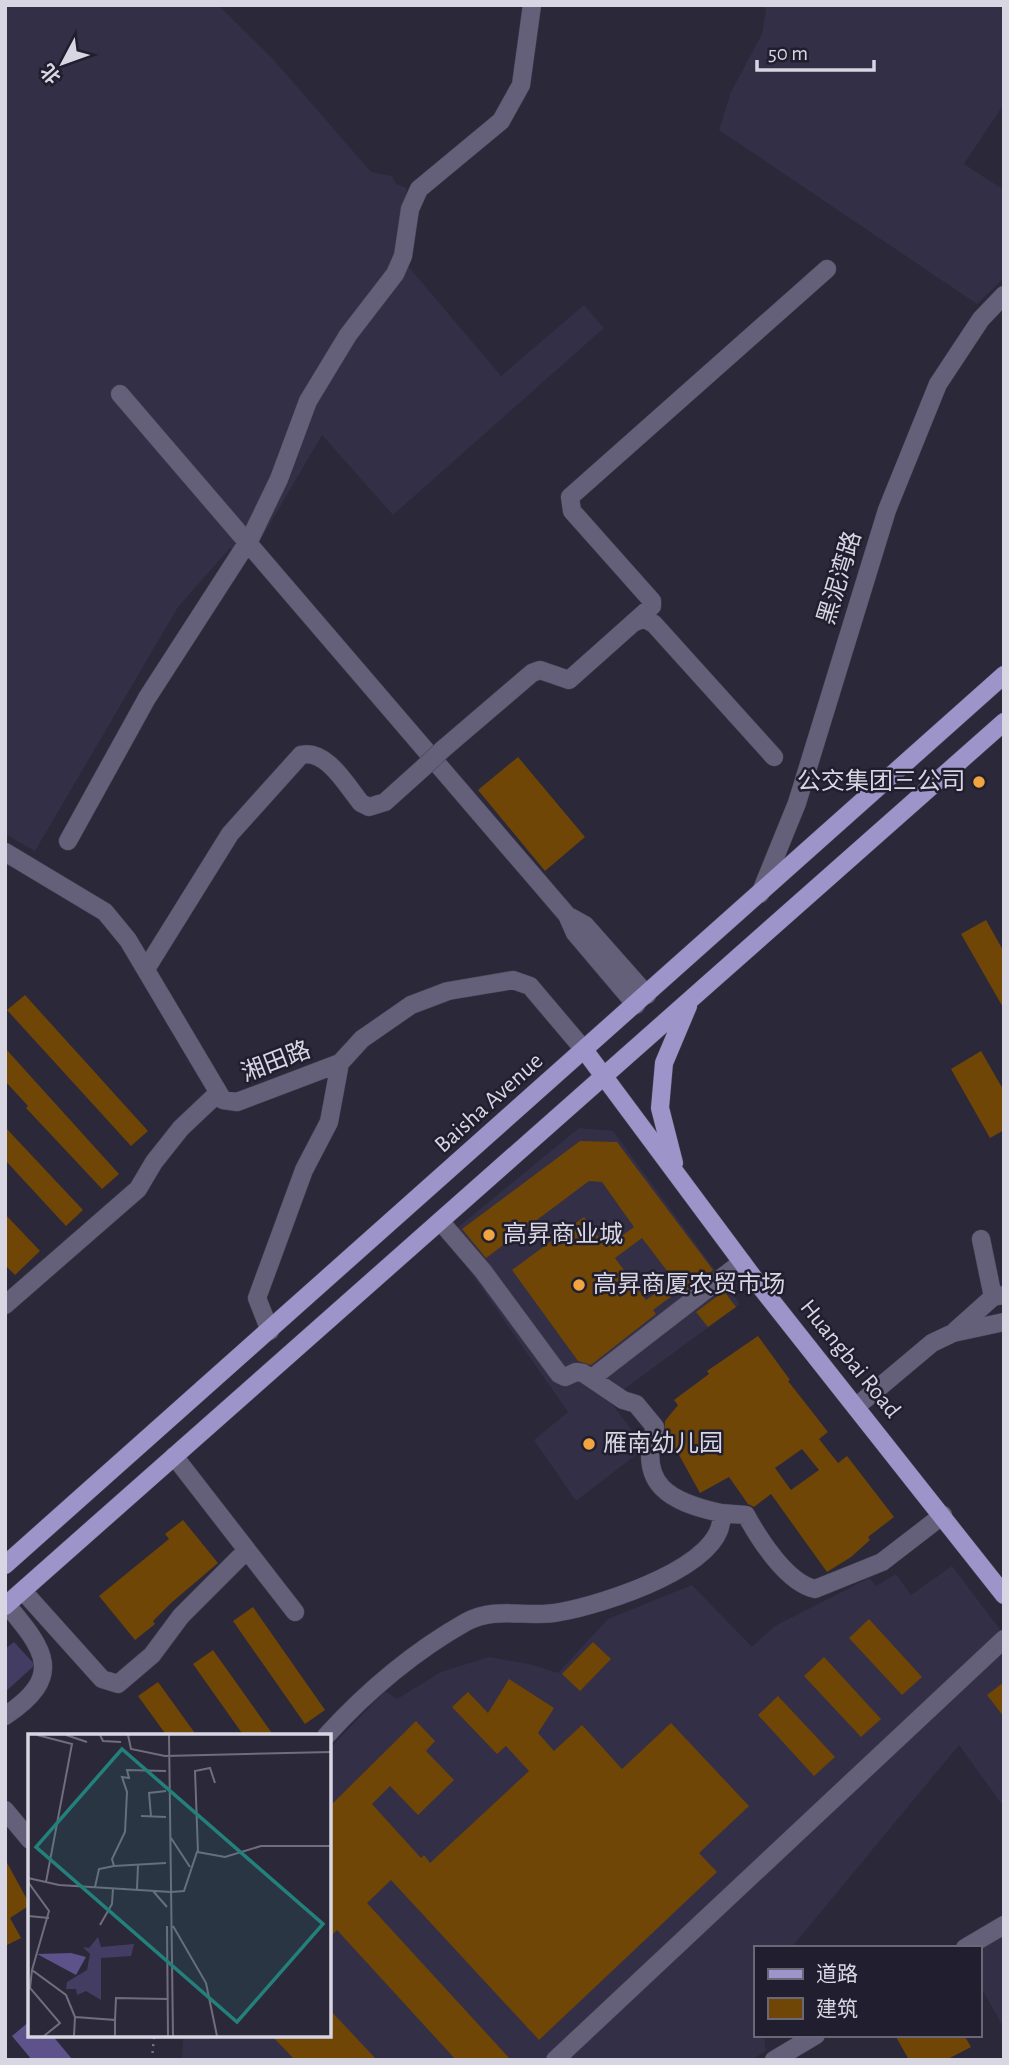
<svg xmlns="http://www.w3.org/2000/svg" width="1009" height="2065" font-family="'Alegreya Sans','Noto Sans SC',sans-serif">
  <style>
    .built { fill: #332f46 }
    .green { fill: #443d63 }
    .water { fill: #5e528b }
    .building { fill: #6f4606; fill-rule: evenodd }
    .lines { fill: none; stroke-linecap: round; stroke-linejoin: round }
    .minor-casing { stroke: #474454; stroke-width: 19 }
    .major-casing { stroke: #474454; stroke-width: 19 }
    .path { stroke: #787584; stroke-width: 2.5; stroke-dasharray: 2 5; stroke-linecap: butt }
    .minor { stroke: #64607a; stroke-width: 18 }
    .major { stroke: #9d95c9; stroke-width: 18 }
    .minor-bridge-casing { stroke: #474454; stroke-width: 19; stroke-linecap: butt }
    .minor-bridge { stroke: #64607a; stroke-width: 18 }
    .poi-dot { fill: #f1a540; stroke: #211e2f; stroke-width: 2.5 }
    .labels { text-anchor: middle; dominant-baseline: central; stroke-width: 5; stroke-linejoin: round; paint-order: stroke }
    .street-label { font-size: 24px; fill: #d8d6e2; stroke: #211e2f }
    .poi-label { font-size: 24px; fill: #d8d6e2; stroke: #211e2f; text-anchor: start }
    .inset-road { fill: none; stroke: #706e7d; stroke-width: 2 }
    .view { fill: #23807a; fill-opacity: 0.15; stroke: #23807a; stroke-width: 3.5 }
    .inset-edge { fill: none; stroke: #d8d6e2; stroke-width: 3.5 }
  </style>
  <rect width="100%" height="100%" fill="#2b2839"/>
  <path class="built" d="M5,5H218L272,58L371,172L392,176L396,184L407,188L397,253L501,376L584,305L604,328L393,515L322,435L251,556L230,548L178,607L35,851L5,834Z
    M764,5H1004V104L964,164L1004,190V278L977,304L719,130L731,92L762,34L766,11Z
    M579,1128L613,1131L740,1304L620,1392L611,1380L600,1388L645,1448L576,1501L534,1440L568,1412L446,1237Z
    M952,1566L1004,1635V1807L959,1745L791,1948H755V2035H764L766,2051L751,2060H182L183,2035H329V1749L385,1691L397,1699L441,1672L489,1657L529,1664L558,1673L608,1619L692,1585L752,1647L775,1626L869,1578L876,1586L896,1574L911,1595Z
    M1004,1932V2028L979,1984V1948Z"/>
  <path class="green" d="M14,1642L35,1665L5,1692V1649Z"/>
  <path class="water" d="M30,2021V2035H52L72,2059L32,2060L12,2036Z"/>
  <path class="building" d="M518,757L585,837L545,871L478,790Z
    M986,920L1004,952V1009L961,934Z
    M25,995L148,1131L131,1146L7,1010Z
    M5,1048L119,1174L102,1189L26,1108L28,1106L5,1081Z
    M981,1051L1004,1091V1130L990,1138L951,1069Z
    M5,1127L83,1210L66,1226L5,1160Z
    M580,1141L617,1142L713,1270L683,1293L680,1290L653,1310L656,1314L591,1365L578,1361L512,1270L584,1217L606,1247L634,1227L602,1182L589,1181L486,1258L462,1229ZM642,1238L674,1280L646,1300L615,1258Z
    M5,1214L40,1251L15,1275L5,1265Z
    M724,1291L736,1307L708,1327L696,1312Z
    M758,1336L790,1380L788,1381L828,1432L819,1439L838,1463L847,1456L894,1517L868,1537L870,1540L851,1557L827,1572L771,1494L754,1507L748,1504L729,1477L700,1493L678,1453L664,1441L665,1421L678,1405L674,1400L709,1374L707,1371ZM802,1449L819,1470L791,1490L775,1468Z
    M183,1520L218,1563L171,1603L153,1621L155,1624L135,1640L99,1596L169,1539L165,1534Z
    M253,1607L325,1710L305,1724L233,1621Z
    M869,1619L922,1677L902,1695L849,1638Z
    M593,1642L611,1659L580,1691L562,1674Z
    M213,1650L274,1736H244L193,1664Z
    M824,1657L881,1719L861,1737L804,1676Z
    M509,1679L554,1708L538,1733L554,1751L582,1725L622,1769L671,1723L749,1806L699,1853L717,1872L539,2040L391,1880L367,1903L511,2060H456L337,1930L329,1938V1807L416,1721L435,1741L426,1751L454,1780L418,1815L390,1786L372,1804L421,1858L424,1855L430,1863L529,1771L506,1746L497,1754L452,1707L468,1692L488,1713Z
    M158,1682L197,1736H167L138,1696Z
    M1004,1682V1717L987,1695Z
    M778,1696L835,1757L814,1776L758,1715Z
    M5,1859L30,1905L10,1918L21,1938L5,1946Z
    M329,2009L377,2060H295L271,2035H329Z
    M895,2035H964L971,2047L946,2060H909Z"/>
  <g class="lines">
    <defs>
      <path id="minor" d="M120,394L567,915L575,933L636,1005
        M633,623L652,606V601L572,511L570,497L827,269
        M442,750L532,673L540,670L569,680L633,623L644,618L654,624L774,757
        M68,841L147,698L251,537L279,479L308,401L348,335L395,274L403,256L410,209L419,189L501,121L521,85L532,5
        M5,852L105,912L128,940L223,1100L237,1102L340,1063L362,1039L411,1005L448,991L513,980L530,986L585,1051
        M760,894L797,803L887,510L938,384L981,319L1004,295
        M567,915L585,925L647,995
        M146,969L230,834L301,755C326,748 347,786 361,803L369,807L385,802L424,767
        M981,1239L993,1297
        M5,1305L138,1189L154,1162L181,1128L217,1094
        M270,1331L257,1298L304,1170L329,1122L340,1063
        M955,1331L993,1297L1004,1295
        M592,1378L742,1262
        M857,1406L932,1343L953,1333L1004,1322
        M174,1456L295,1612
        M721,1513L746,1515C759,1539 787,1583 815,1589L882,1562L943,1515
        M23,1591L102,1679L118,1684L152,1655L181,1616L247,1550
        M5,1716C65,1676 45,1650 7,1605
        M326,1736C367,1691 413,1652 466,1622C497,1605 528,1619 560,1612C600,1605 729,1566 721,1513C670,1502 637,1485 655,1427L636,1404L623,1400L583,1373L576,1372L565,1377L559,1374L483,1271L440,1221
        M5,1810L30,1840
        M965,1948L1004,1925
        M555,2060L1004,1639
        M774,2060L816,2035"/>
      <path id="major" d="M585,1051L759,1285L1004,1595
        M674,1163L660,1108L664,1063L688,1006
        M5,1565L1004,675
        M5,1606L1004,722"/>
    </defs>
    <use href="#minor" class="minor-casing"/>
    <use href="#major" class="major-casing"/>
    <path class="path" d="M152,2060L154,2035"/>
    <use href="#minor" class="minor"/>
    <use href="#major" class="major"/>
    <defs>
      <path id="minor-bridge" d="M424,767L442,750"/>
    </defs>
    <use href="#minor-bridge" class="minor-bridge-casing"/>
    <use href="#minor-bridge" class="minor-bridge"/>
  </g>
  <g class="poi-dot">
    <circle cx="979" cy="782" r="7"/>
    <circle cx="489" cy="1235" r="7"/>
    <circle cx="579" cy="1285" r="7"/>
    <circle cx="589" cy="1444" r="7"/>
  </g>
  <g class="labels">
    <g class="street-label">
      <text transform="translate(840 578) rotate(-73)">黑泥湾路</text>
      <text transform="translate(276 1062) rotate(-21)">湘田路</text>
      <text transform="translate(489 1103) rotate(-42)">Baisha Avenue</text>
      <text transform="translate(850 1359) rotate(51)">Huangbai Road</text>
    </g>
    <g class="poi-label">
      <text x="965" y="782" text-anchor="end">公交集团三公司</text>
      <text x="503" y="1235">高昇商业城</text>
      <text x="593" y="1285">高昇商厦农贸市场</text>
      <text x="603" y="1444">雁南幼儿园</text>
    </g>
  </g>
  <g transform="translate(28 1734)">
    <rect width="303" height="303" fill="#2b2839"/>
    <path d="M70,203L73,213L106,210L103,222L73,224V266L58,257L49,261L48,255H38L39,248L59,236L62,220L55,213L61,214Z" fill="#443d63"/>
    <path d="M43,219L58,223L48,241L9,220Z" fill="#5e528b"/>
    <path class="inset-road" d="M9,1L44,10L18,148M38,1L59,8M72,1L75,7L93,8M100,1L103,15L137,22L303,18M141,1L145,302M138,37L99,36L101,44L94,43L99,58L97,98L84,125L86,132L138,129M113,82L138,83M123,82L121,59L138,57M143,104L162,133M170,118L167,37L182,34L187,49M0,144L31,151L143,158M0,148L21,177L4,236L38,261L47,283L46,302M67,153L71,135L86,132M109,155L110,131M125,157L139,173M143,158L156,157L169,118L197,123L233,112H303M0,182L21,184M72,191L84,170L85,154M139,192L140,302M145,192L178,249L189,302M4,236L2,254L32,289L16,302M47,283L87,286V302M87,286L88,264L140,265"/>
    <path class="view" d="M94,15L295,190L209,288L8,113Z"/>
    <rect width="303" height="303" class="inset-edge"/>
  </g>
  <rect width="1009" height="2065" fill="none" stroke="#d8d6e2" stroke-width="14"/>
  <rect x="754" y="1946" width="228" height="91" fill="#211e2f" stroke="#6a6877" stroke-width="2"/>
  <rect x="768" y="1969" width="35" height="10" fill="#9d95c9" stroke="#6a6877" stroke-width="2"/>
  <text x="816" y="1981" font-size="21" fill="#d8d6e2">道路</text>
  <rect x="768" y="1998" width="35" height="21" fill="#6f4606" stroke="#6a6877" stroke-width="2"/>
  <text x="816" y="2016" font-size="21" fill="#d8d6e2">建筑</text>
  <g transform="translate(63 63) rotate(229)" stroke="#211e2f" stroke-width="5" paint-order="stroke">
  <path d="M0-5L12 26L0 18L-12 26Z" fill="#d8d6e2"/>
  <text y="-10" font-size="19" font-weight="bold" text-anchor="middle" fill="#d8d6e2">北</text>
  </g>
  <path d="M757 60v10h117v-10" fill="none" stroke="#d8d6e2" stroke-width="3.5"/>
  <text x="768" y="60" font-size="21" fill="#d8d6e2" stroke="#211e2f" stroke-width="5" paint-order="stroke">50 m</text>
</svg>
